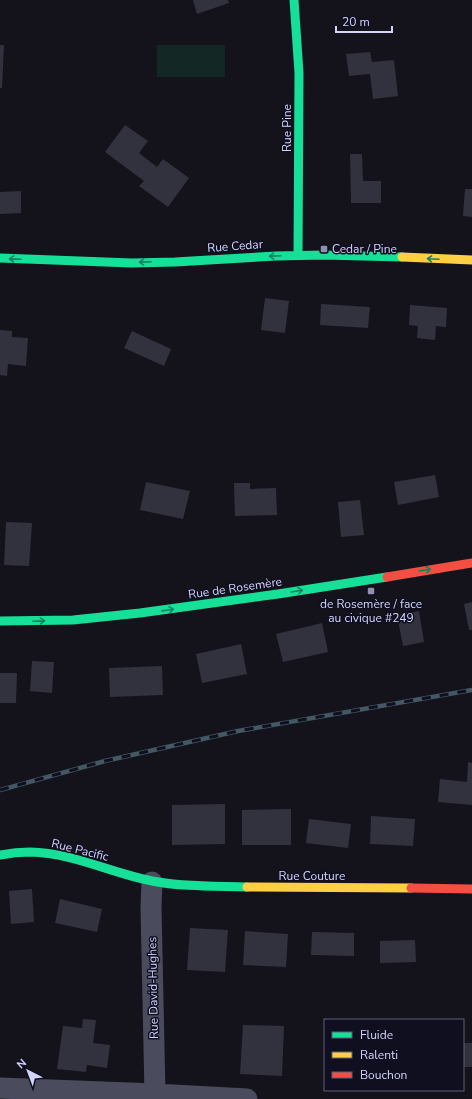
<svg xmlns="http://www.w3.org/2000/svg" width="472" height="1099" font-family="'Nunito Sans',sans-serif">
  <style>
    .green { fill: #132725 }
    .building { fill: #32313e }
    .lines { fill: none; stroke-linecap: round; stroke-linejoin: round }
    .street { stroke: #4a4b5d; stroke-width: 21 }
    .fast { stroke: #16e098; stroke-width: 9 }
    .slow { stroke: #ffcf43; stroke-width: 9 }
    .jam { stroke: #f24e42; stroke-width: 9 }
    .rail-casing { stroke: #425862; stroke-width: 4.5 }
    .rail { stroke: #100f20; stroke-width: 3; stroke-dasharray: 9; stroke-linecap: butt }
    .oneway { stroke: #138262 }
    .poi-dot { fill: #9090ad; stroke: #100f20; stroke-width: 1.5 }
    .labels { text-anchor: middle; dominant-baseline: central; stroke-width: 3; stroke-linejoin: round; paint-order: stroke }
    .street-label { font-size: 12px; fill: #d3d4fb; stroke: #100f20 }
    .poi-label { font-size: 12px; fill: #d3d4fb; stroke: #100f20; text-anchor: start }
  </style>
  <rect width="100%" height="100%" fill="#14131c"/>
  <path class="green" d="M157,45H225V77H157Z"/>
  <path class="building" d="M193,0H228L229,3L197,14Z
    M0,45H4L2,88H0Z
    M370,52L372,62L394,60L398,96L373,99L370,74L349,76L346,54Z
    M125,125L148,141L139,153L157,167L163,159L189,178L168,207L139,186L144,181L105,152Z
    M350,154H362L363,181H381V203H351Z
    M465,189H472V217L463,216Z
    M21,191V213L0,214V192Z
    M265,298L289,301L285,333L261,330Z
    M321,304L370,307L368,328L320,325Z
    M410,305L447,308L446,327L436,326L435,340L417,338L418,326L409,325Z
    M0,330L12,331V337L28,338L26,366L8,364L7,376L0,375Z
    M132,331L171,349L164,366L124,348Z
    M435,475L439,497L398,505L394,482Z
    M146,482L190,491L183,519L140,510Z
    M234,483H250V489L276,488L277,515L235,516Z
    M360,500L364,535L341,537L338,502Z
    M6,522L32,523L29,566L4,565Z
    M472,602V630H469L464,604Z
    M419,611L424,642L403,646L397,615Z
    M322,623L328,652L283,662L276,634Z
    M241,644L247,674L202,683L196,654Z
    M32,661L54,662L52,693L30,691Z
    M162,666L163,695L110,697L109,668Z
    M0,673H17L16,703H0Z
    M468,762L472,763V805L438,802L440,779L467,782Z
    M225,804V844L172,845V805Z
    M291,809V845H242V810Z
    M371,816L415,819L413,846L370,844Z
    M309,819L351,824L348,848L306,843Z
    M32,889L34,922L11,924L9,891Z
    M60,899L102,909L97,932L55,923Z
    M190,928L228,930L225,972L187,970Z
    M245,931L288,934L286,967L243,965Z
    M312,932L354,933V956L311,955Z
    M415,940L416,962L380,963V941Z
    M83,1019L96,1020L93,1043L110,1045L107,1068L87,1065L86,1072L57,1069L63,1026L82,1028Z
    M243,1025L284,1026L282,1076L240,1074Z
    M463,1043H472V1067H463Z"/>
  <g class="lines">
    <path class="street" d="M152,882L151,907L155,1094
      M0,1088L155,1094L247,1099"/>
    <path class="fast" d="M294,0L299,73L298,255
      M0,258L132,263L175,262L276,256L324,255L402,257
      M0,621L73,620L140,613L278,594L387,577
      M0,855C10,853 20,852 30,852C73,853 111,873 152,881C182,887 216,886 247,887"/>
    <path class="slow" d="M402,257L472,260
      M247,887L411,888"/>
    <path class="jam" d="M387,577L472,563
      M411,888L472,889"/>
    <defs>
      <path id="rail" d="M0,790L105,761L238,731L472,690"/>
    </defs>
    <use href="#rail" class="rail-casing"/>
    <use href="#rail" class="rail"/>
  </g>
  <defs><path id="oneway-shaft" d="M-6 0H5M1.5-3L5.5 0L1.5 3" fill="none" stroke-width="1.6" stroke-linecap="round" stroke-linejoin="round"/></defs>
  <g class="oneway">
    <use href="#oneway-shaft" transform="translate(275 256) rotate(178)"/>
    <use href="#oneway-shaft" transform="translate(15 259) rotate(-178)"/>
    <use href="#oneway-shaft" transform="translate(433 259) rotate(-177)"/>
    <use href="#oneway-shaft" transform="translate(145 262) rotate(178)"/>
    <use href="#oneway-shaft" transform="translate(425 570) rotate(-9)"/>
    <use href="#oneway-shaft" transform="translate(297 591) rotate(-9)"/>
    <use href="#oneway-shaft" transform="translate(168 610) rotate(-8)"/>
    <use href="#oneway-shaft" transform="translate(39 621) rotate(-2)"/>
  </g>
  <g class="poi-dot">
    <rect x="320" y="245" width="8" height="8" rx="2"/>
    <rect x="367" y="587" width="8" height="8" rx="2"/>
  </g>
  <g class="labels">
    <g class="street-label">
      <text transform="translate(287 128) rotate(-90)">Rue Pine</text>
      <text transform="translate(235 246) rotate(-4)">Rue Cedar</text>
      <text transform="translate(235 588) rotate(-8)">Rue de Rosemère</text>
      <text transform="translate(80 850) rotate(14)">Rue Pacific</text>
      <text x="312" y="876">Rue Couture</text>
      <text transform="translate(153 988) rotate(-91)">Rue David-Hughes</text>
    </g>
    <g class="poi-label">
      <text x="332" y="249">Cedar / Pine</text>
      <text x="371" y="604" text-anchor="middle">de Rosemère / face<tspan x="371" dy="14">au civique #249</tspan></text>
    </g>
  </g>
  <rect x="324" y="1019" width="140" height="72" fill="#100f20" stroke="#5e5e78"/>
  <rect x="332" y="1032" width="20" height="6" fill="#16e098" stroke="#5e5e78"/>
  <text x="360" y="1039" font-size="12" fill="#d3d4fb">Fluide</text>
  <rect x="332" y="1052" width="20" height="6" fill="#ffcf43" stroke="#5e5e78"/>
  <text x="360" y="1059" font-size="12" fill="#d3d4fb">Ralenti</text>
  <rect x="332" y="1072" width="20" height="6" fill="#f24e42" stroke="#5e5e78"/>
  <text x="360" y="1079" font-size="12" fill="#d3d4fb">Bouchon</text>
  <g transform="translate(28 1071) rotate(318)" stroke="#100f20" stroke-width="3" paint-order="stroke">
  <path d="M0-3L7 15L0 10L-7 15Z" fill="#d3d4fb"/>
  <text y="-6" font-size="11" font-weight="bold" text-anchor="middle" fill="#d3d4fb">N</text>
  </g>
  <path d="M336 26v6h56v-6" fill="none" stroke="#d3d4fb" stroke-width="2"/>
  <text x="342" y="26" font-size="12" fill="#d3d4fb" stroke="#100f20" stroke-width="3" paint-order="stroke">20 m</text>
</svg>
